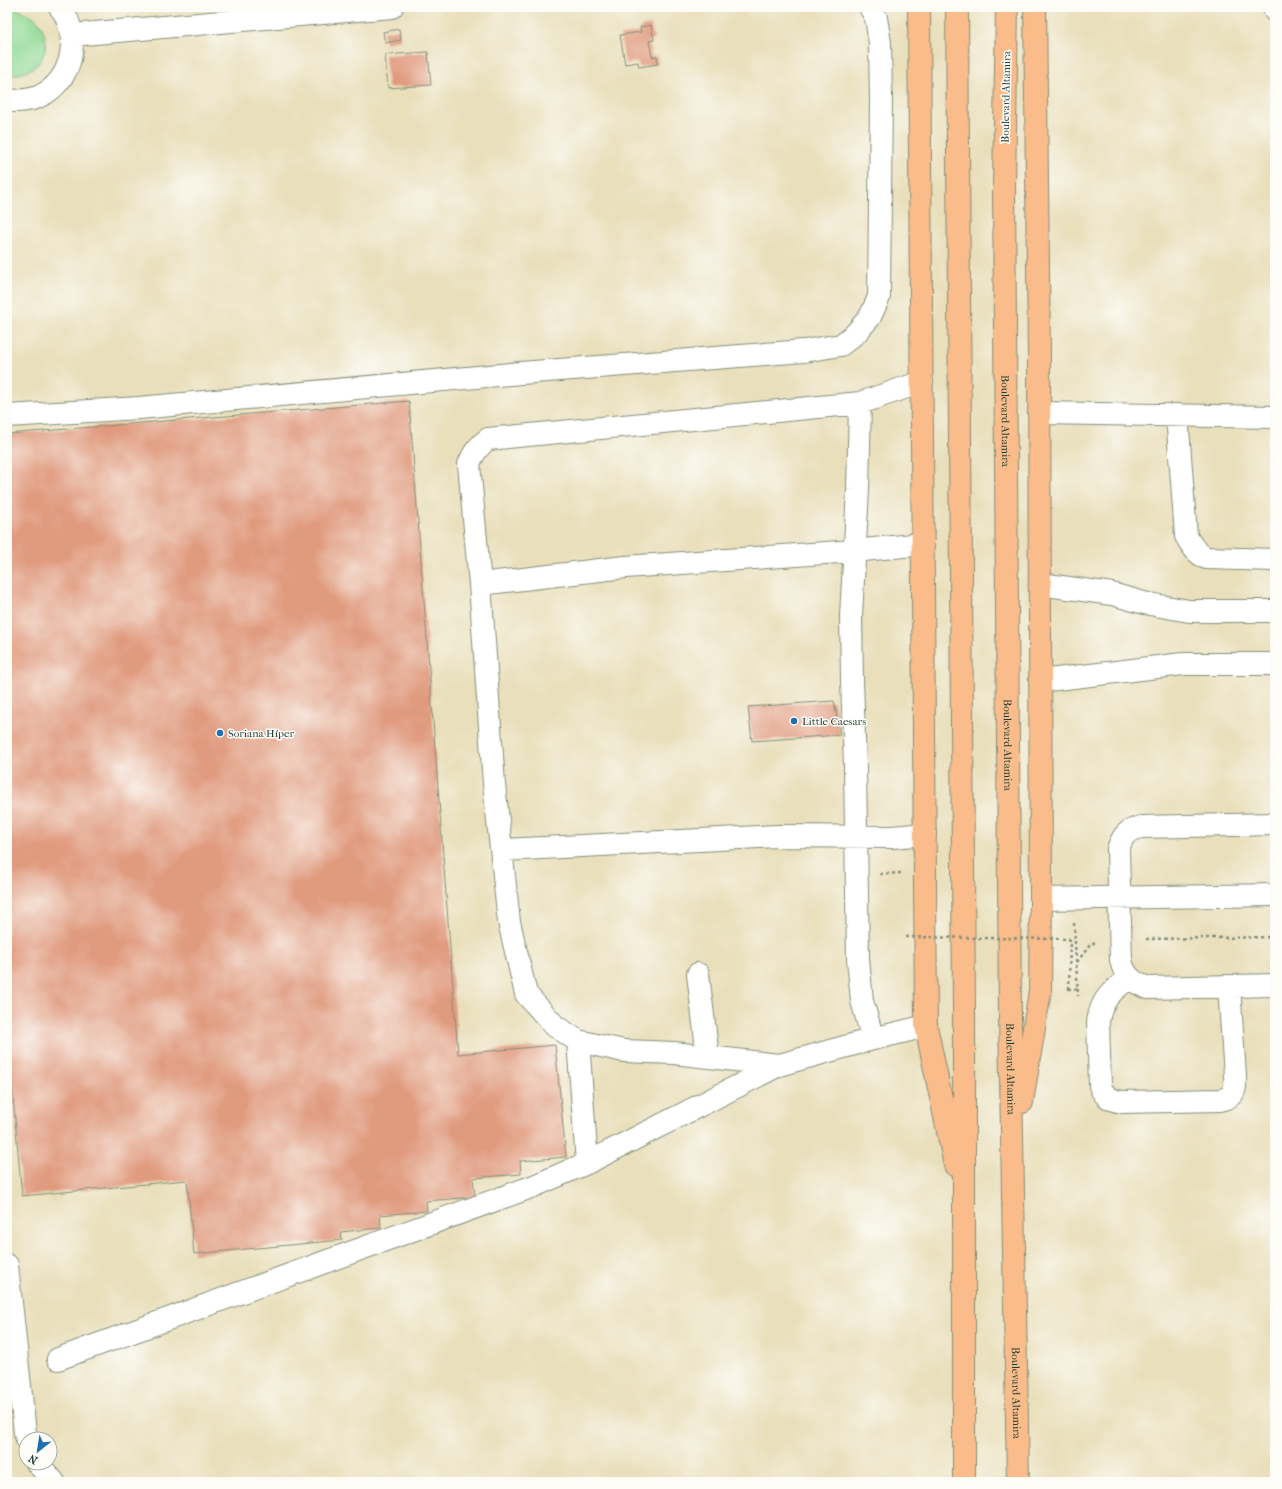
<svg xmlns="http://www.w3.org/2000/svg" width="1282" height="1489" font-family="'IM FELL French Canon',serif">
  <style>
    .green { fill: #90d995; stroke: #588b64 }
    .building { fill: #e09a7e }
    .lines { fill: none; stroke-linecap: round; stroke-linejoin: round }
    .minor-casing { stroke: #848e78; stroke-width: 24 }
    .major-casing { stroke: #848e78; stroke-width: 24 }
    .path { stroke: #848e78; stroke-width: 2.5; stroke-dasharray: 3 3; stroke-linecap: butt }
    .minor { stroke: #fff; stroke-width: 22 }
    .major { stroke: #f9bc8a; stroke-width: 22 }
    .path-bridge { stroke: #848e78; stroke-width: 2.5; stroke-dasharray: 3 3; stroke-linecap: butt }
    .poi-dot { fill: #1f6fb2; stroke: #fdfcf7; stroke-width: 1.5 }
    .labels { text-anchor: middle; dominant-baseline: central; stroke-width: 3; stroke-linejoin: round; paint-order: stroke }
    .street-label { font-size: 11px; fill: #1f3d34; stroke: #fdfcf7 }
    .poi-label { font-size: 11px; fill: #1f3d34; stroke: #fdfcf7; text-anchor: start }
  </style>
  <rect width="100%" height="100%" fill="#fdfcf7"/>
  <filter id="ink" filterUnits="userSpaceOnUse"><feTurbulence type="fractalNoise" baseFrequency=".025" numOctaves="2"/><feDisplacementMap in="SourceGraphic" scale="8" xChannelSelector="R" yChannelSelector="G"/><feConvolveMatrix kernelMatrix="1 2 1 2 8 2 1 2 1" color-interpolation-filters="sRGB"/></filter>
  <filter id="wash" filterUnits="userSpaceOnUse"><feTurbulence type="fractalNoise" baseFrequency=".012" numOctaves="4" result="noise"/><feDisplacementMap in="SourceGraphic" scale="16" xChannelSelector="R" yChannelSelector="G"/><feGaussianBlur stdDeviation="0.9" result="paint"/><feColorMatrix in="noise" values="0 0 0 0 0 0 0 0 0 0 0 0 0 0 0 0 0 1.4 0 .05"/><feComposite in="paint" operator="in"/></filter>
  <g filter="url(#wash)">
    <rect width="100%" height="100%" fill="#e9dfbb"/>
    <path class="green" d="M15,9C22,11 28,13 34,17C39,21 42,27 44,33C52,58 32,76 7,75V10Z"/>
    <g id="blocks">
      <path class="building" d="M651,25L654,40L649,41L652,57L657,56L658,64L639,67L638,62L625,64L620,35L641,32L640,27Z
        M399,29L401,40L385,43L383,32Z
        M428,52L431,85L388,88L385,55Z
        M409,401L458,1054L555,1045L566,1157L520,1161L521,1174L473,1178L475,1197L426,1201L427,1211L380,1215L381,1228L341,1232L342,1240L194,1254L187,1180L22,1196L7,1031V434Z
        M834,701L840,735L752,741L748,707Z"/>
    </g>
  </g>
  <g filter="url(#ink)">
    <use href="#blocks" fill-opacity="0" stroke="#848e78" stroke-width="1"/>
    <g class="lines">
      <defs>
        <path id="minor" d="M1274,7L1275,11
          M72,35L392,7
          M7,101C18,101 28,101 38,97C73,82 82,36 60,7
          M922,382L860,403L488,439C478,446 473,453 469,464L480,584L494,784L509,922L526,994L555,1026L578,1041L624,1051L674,1053L779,1065L873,1039L926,1026
          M860,403L858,490L851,616L852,680L855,766L858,959L862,1001L873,1039
          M1039,413L1275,417
          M1177,415L1186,536C1192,546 1196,553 1206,558L1275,560
          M7,416L139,408L521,373L804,351L841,345L856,333L870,317L879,297L881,100L880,43L876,18L870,7
          M480,584L625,567L854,551L923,544
          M1040,584L1112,594L1144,603L1189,611H1275
          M1040,681L1183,664H1275
          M1275,824L1141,827C1126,831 1123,835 1118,849L1121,960C1124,976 1134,983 1148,988L1275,985
          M502,850L778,836L892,837L925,834
          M1041,899L1275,895
          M698,974L708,1057
          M1129,978C1112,991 1101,999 1098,1022L1100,1086C1104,1097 1111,1100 1122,1102L1221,1100C1235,1096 1236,1090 1235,1076L1229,986
          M578,1041L587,1163
          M7,1265L25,1433L27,1439
          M58,1359L534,1186L587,1163L779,1065
          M37,1463L54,1482"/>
        <g id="major">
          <path d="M919,7L926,1026L955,1165"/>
          <path d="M957,7L964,1009V1482"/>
          <path id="s1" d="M1007,7L1004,188L1010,1018L1018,1482"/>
          <path d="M1022,1102L1040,991L1041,899L1039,355L1035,7"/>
        </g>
      </defs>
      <use href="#minor" class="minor-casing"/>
      <use href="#major" class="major-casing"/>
      <path class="path" d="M880,874L901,873
        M1074,923L1078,996
        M1146,939L1275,937
        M1077,962L1090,945L1095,942
        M1068,989H1078
        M1069,989L1070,939"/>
      <use href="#minor" class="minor"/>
      <use href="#major" class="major"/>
      <path class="path-bridge" d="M906,937L1070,939"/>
    </g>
  </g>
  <g class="poi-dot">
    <circle cx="794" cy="721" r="4"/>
    <circle cx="220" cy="733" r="4"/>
  </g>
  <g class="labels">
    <g class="street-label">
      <text transform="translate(1006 97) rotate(-89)">Boulevard Altamira</text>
      <text stroke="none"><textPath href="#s1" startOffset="414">Boulevard Altamira</textPath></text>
      <text stroke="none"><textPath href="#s1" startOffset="738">Boulevard Altamira</textPath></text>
      <text stroke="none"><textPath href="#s1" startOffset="1062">Boulevard Altamira</textPath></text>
      <text stroke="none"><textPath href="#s1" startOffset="1386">Boulevard Altamira</textPath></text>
    </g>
    <g class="poi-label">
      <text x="802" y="721">Little Caesars</text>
      <text x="228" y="733">Soriana Híper</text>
    </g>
  </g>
  <rect width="1282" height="1489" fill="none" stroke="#fdfcf7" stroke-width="24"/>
  <g transform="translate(38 1451) rotate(210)"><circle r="19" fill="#fdfcf7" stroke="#a4b0a9"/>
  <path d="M0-3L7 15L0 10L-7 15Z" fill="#1f6fb2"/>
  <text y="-6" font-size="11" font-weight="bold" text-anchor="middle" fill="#1f3d34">N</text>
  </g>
</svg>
